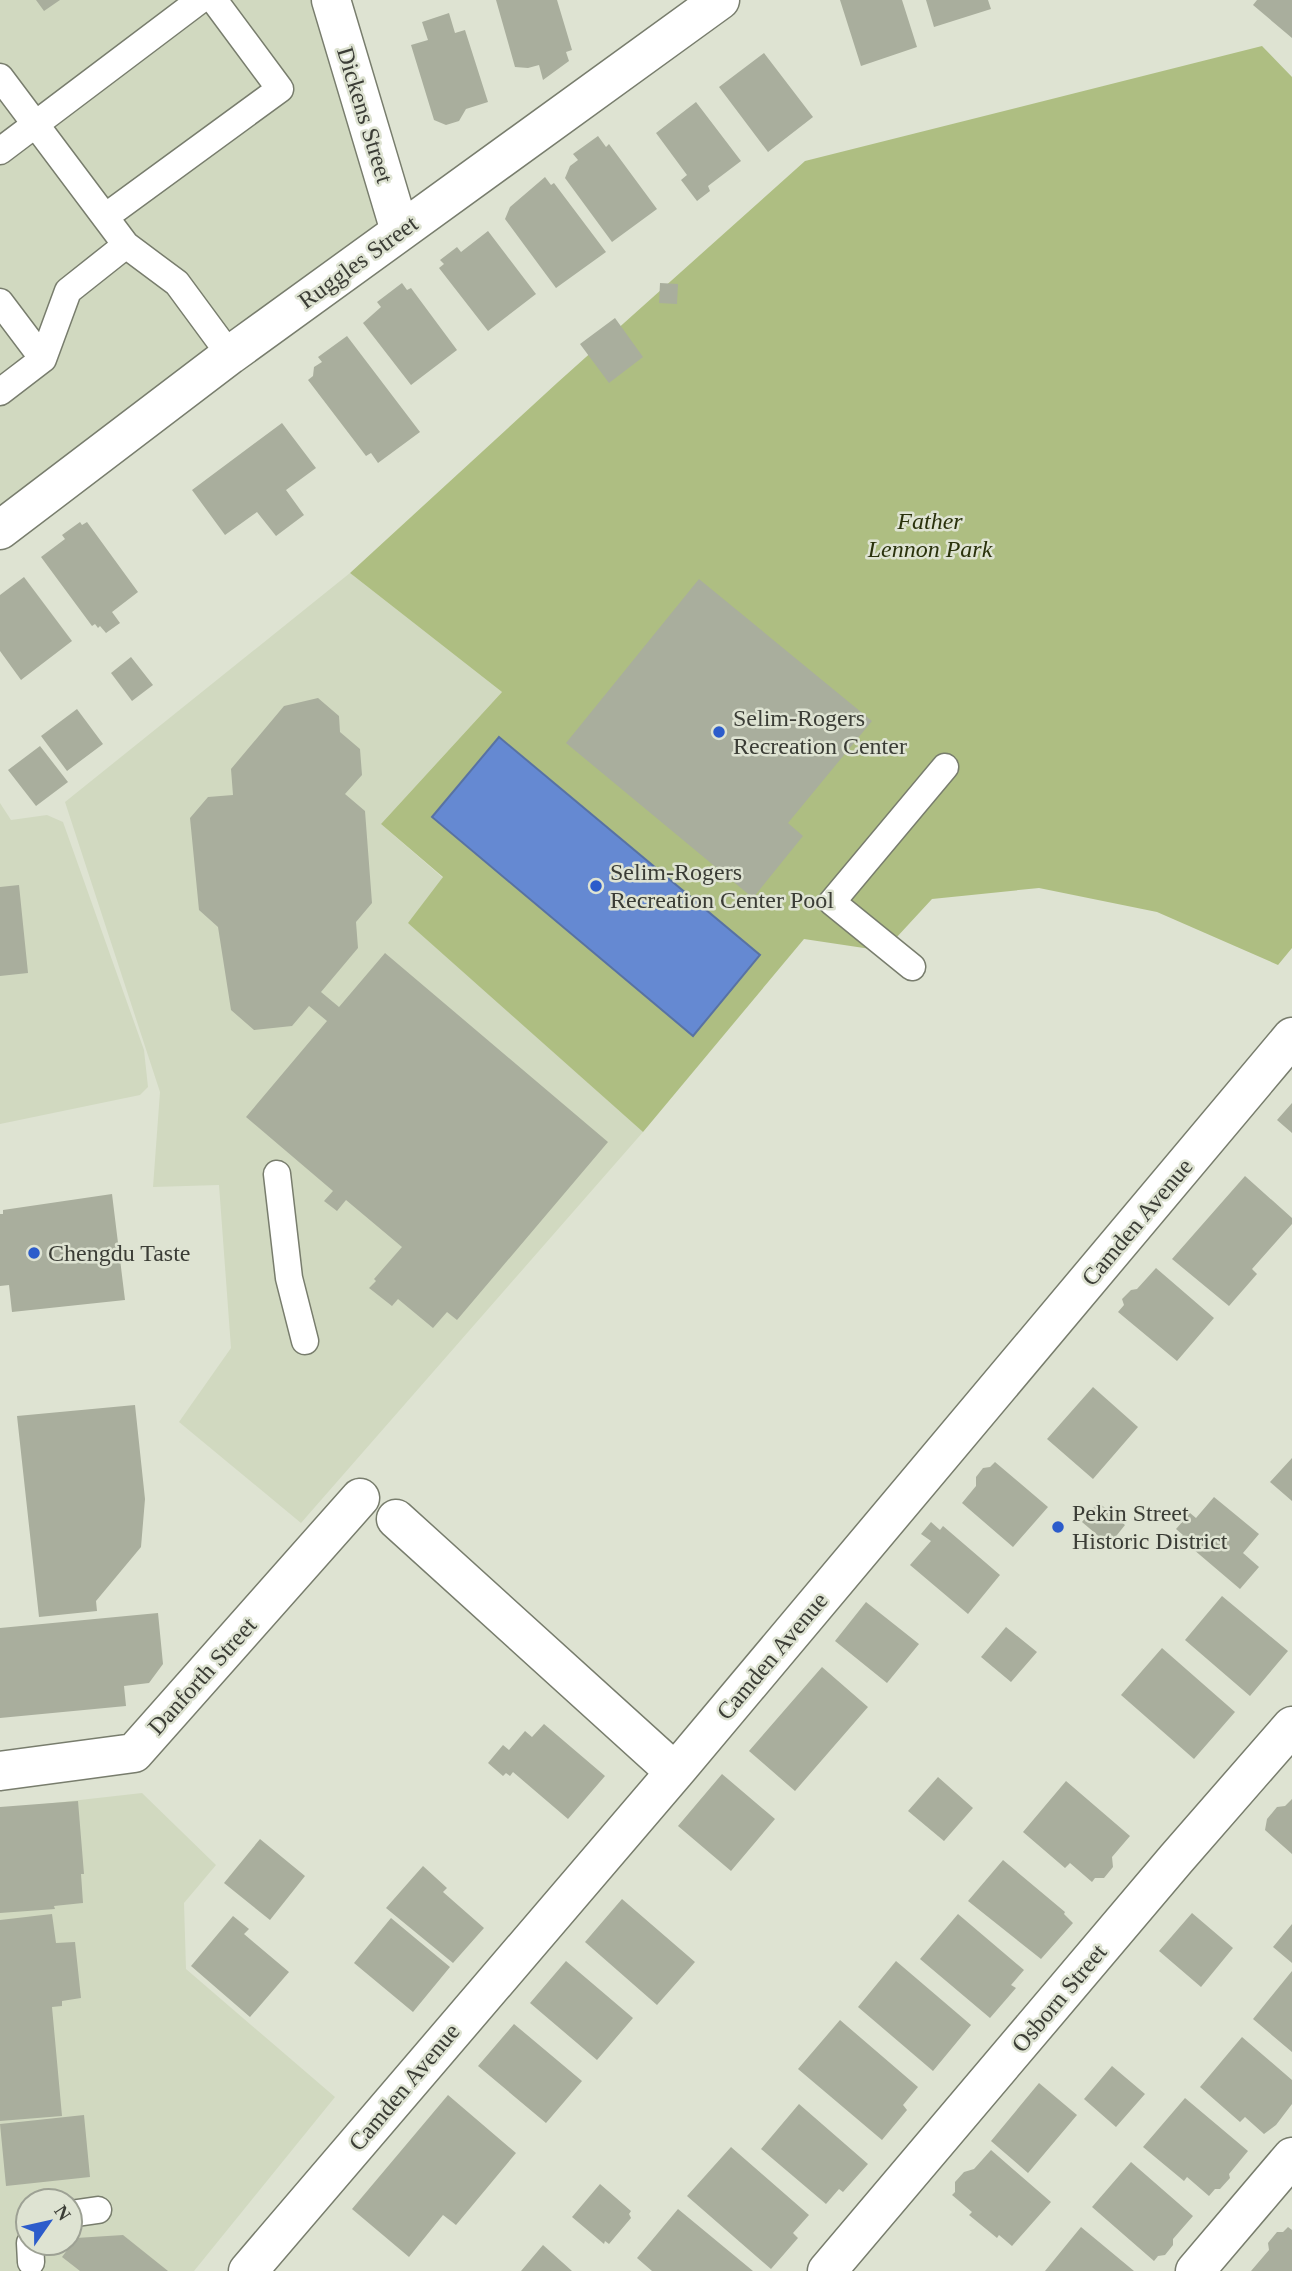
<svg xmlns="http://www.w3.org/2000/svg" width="1292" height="2271" font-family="Georgia,serif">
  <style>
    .built { fill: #d1d9c0; fill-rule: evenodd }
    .green { fill: #aebe82 }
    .water { fill: #6589d2; stroke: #5872a3; stroke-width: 2 }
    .building { fill: #a9ae9d }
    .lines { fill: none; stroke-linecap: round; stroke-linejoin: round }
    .service-casing { stroke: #787d6d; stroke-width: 29 }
    .minor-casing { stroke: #787d6d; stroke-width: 41 }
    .service { stroke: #fff; stroke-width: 26 }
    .minor { stroke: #fff; stroke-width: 38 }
    .poi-dot { fill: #2c5ccb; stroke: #dee3d2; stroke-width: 2.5 }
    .labels { text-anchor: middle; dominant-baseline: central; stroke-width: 5; stroke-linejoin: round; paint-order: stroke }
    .street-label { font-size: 24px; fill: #3b3d36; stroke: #dee3d2 }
    .park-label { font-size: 24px; font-style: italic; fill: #2a320c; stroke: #dee3d2 }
    .poi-label { font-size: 24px; fill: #3b3d36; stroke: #dee3d2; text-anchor: start }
  </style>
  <rect width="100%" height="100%" fill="#dee3d2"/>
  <path class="built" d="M0,0H337L405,225L0,530Z
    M350,573L502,692L381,824L443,878L409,923L643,1132L301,1523L179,1422L231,1348L219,1185L153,1187L160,1092L65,802Z
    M0,803L11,820L47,815L63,822L144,1050L148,1087L140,1095L0,1124Z
    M142,1793L216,1865L184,1903L186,1969L335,2097L194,2271H0V1809ZM28,2201H70V2243H28Z"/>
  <path class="green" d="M1262,46L1292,77V948L1278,965L1157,912L1039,888L932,899L884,951L804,939L643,1132L408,923L443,877L381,824L502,692L350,573L557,383L805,161Z"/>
  <path class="water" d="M499,737L760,955L693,1036L432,817Z"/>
  <path class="building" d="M36,0H60L44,11Z
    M496,0H557L572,50L566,52L569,61L543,80L539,65L528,68L515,67Z
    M840,0H902L917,47L861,66Z
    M926,0H988L991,9L934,27Z
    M1257,0H1292V38L1253,5Z
    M449,13L455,33L465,30L488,102L466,109L459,121L446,125L434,120L411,45L428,40L422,22Z
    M764,53L813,117L768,152L719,87Z
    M696,102L741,161L708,186L710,191L697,201L681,180L687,175L656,133Z
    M598,136L606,147L609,144L657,209L612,242L565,178L570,166L578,160L573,154Z
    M545,177L551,185L554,183L606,252L556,288L505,219L510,207Z
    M488,231L536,294L488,331L439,268L444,264L440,260L457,247L461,252Z
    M402,283L407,290L411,288L457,350L411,385L363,323L381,307L377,302Z
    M660,283L678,284L677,304L659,303Z
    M615,318L643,357L609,383L580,344Z
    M347,336L420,432L378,463L371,453L366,456L308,380L313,376L314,367L322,362L318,357Z
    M282,423L316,468L286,490L304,515L276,536L257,512L225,535L192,490Z
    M80,522L82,525L87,522L138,592L112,612L120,623L106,633L100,626L98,628L95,624L92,626L41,557L65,539L62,535Z
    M24,577L72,641L21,680L0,651V595Z
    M699,579L872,721L788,823L803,836L753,898L566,743Z
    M131,657L153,685L132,701L111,673Z
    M318,698L339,716L340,732L360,749L362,775L345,794L365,811L372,903L356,922L358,948L321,992L339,1007L385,953L608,1142L457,1320L447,1312L433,1328L398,1299L392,1306L369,1288L376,1281L374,1279L402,1247L346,1200L337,1211L324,1201L333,1191L246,1117L327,1021L309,1006L292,1026L254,1030L231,1010L218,927L199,910L190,818L208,797L233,795L231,769L284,706Z
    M77,709L103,744L67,771L41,736Z
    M40,746L68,782L36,806L8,770Z
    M19,885L28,973L0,976V887Z
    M1292,1103V1133L1277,1120Z
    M1245,1176L1292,1218V1224L1252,1269L1257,1274L1229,1306L1172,1259Z
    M112,1194L125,1300L12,1312L9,1285L0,1286V1214H3V1210Z
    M1156,1268L1214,1318L1177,1361L1118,1312L1124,1305L1122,1299L1131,1290L1137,1289Z
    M1093,1387L1138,1427L1093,1479L1047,1439Z
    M135,1405L145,1499L141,1547L96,1601L97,1611L39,1617L17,1416Z
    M1292,1458V1501L1270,1482Z
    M995,1462L1048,1507L1013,1547L962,1503L976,1486V1477L983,1468L990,1467Z
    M1214,1497L1259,1534L1243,1553L1259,1567L1240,1589L1180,1538L1183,1535L1176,1529L1190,1513L1196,1518Z
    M1098,1502L1125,1525L1109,1545L1082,1522Z
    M931,1522L940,1530L943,1526L1000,1575L968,1614L910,1565L931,1541L921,1534Z
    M1222,1596L1288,1651L1250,1696L1185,1640Z
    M866,1602L919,1644L887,1683L835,1641Z
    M158,1613L163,1664L149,1683L124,1686L126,1706L0,1718V1628Z
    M1006,1627L1037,1652L1011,1682L981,1657Z
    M1162,1648L1235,1712L1194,1759L1121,1695Z
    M822,1667L868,1707L795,1791L749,1751Z
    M544,1724L605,1776L568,1819L513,1772L510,1776L506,1773L503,1776L488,1763L503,1745L509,1750L525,1731L532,1737Z
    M722,1774L775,1819L731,1871L678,1826Z
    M938,1777L973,1808L944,1841L908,1811Z
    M1066,1781L1130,1836L1112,1857L1113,1867L1104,1878H1095L1092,1882L1070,1863L1065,1868L1023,1832Z
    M1292,1799V1854L1265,1830L1267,1819L1277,1807L1285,1806Z
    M78,1801L84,1874H81L83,1903L54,1906L55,1909L0,1913V1807Z
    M260,1839L305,1876L270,1920L224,1883Z
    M1003,1860L1065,1912L1064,1914L1073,1923L1041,1959L968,1901Z
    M423,1866L447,1888L443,1892L484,1928L453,1963L386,1908Z
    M622,1899L695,1962L657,2005L585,1942Z
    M1192,1913L1233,1948L1201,1987L1159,1951Z
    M52,1914L56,1943L75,1942L81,1998L62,2001V2006L52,2007L62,2116L0,2121V1920Z
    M958,1914L1024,1970L1011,1985L1016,1988L990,2018L920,1959Z
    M233,1916L249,1929L244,1934L289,1972L250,2017L191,1966Z
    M391,1918L450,1967L413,2012L354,1963Z
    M1292,1924V1963L1273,1947Z
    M566,1961L633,2018L597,2060L530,2003Z
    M896,1961L971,2025L933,2071L858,2007Z
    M1292,1971V2052L1253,2019Z
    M840,2020L918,2087L903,2105L907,2110L882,2140L798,2069Z
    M514,2024L582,2081L546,2123L478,2066Z
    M1242,2037L1292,2080V2104L1276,2125L1264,2134L1245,2117L1240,2122L1200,2087Z
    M1112,2066L1145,2094L1116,2127L1084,2099Z
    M1039,2083L1077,2115L1028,2173L991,2141Z
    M448,2095L516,2153L456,2225L443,2215L409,2257L352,2209Z
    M1185,2098L1248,2151L1229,2174L1230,2178L1220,2189H1215L1209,2196L1187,2177L1184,2181L1143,2147Z
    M799,2104L868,2164L843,2192L839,2189L826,2204L761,2149Z
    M84,2115L90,2177L6,2186L0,2124Z
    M731,2147L809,2215L793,2233L798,2238L771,2269L687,2196Z
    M991,2150L1051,2202L1012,2246L999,2235L997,2238L969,2215L972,2212L952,2195L955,2192V2182L964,2172L974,2169Z
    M1131,2162L1193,2216L1173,2239V2245L1165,2255L1158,2256L1154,2261L1092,2207Z
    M600,2184L631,2211L629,2214L631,2218L609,2244L605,2241L604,2244L572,2217Z
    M678,2209L753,2271H652L637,2258Z
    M1081,2227L1134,2271H1045Z
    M1288,2227L1292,2230V2271H1251L1269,2250L1268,2243L1277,2232H1283Z
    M123,2235L168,2271H80L62,2257L76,2238Z
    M543,2245L572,2271H521Z"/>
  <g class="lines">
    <defs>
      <path id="service" d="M0,77L126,245L177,283L230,355
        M0,151L200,0
        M105,217L280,89L214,0
        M0,302L43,359L0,392
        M43,359L68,291L126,245
        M912,967L832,902L945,767
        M277,1174L289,1278L305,1341
        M70,2214L98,2210
        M30,2243L31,2262"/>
      <path id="minor" d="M331,0L400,231
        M0,530L230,355L720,0
        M396,1519L675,1772
        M0,1771L134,1753L360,1498
        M248,2271L675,1772L1292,1037
        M827,2271L1176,1859L1292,1726
        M1195,2271L1292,2157"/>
    </defs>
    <use href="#service" class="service-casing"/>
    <use href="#minor" class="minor-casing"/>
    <use href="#service" class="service"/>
    <use href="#minor" class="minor"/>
  </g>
  <g class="poi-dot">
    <circle cx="719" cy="732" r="7"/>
    <circle cx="596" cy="886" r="7"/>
    <circle cx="34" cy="1253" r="7"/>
    <circle cx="1058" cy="1527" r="7"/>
  </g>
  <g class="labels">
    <g class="street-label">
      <text transform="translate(365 115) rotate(73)">Dickens Street</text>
      <text transform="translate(358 262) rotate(-36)">Ruggles Street</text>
      <text transform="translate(1137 1222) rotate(-50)">Camden Avenue</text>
      <text transform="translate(772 1656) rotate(-50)">Camden Avenue</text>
      <text transform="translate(202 1676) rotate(-48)">Danforth Street</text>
      <text transform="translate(1059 1998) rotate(-50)">Osborn Street</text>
      <text transform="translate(404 2087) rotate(-50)">Camden Avenue</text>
    </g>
    <g class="park-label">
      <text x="930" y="521">Father<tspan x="930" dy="28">Lennon Park</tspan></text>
    </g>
    <g class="poi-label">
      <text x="733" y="718">Selim-Rogers<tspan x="733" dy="28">Recreation Center</tspan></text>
      <text x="610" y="872">Selim-Rogers<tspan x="610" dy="28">Recreation Center Pool</tspan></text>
      <text x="48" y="1253">Chengdu Taste</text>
      <text x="1072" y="1513">Pekin Street<tspan x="1072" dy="28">Historic District</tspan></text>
    </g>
  </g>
  <g transform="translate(49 2222) rotate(56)"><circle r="33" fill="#dee3d2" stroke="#9da194" stroke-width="2"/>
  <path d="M0-5L12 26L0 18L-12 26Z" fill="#2c5ccb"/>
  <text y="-10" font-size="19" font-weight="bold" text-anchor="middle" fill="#3b3d36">N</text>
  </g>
</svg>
